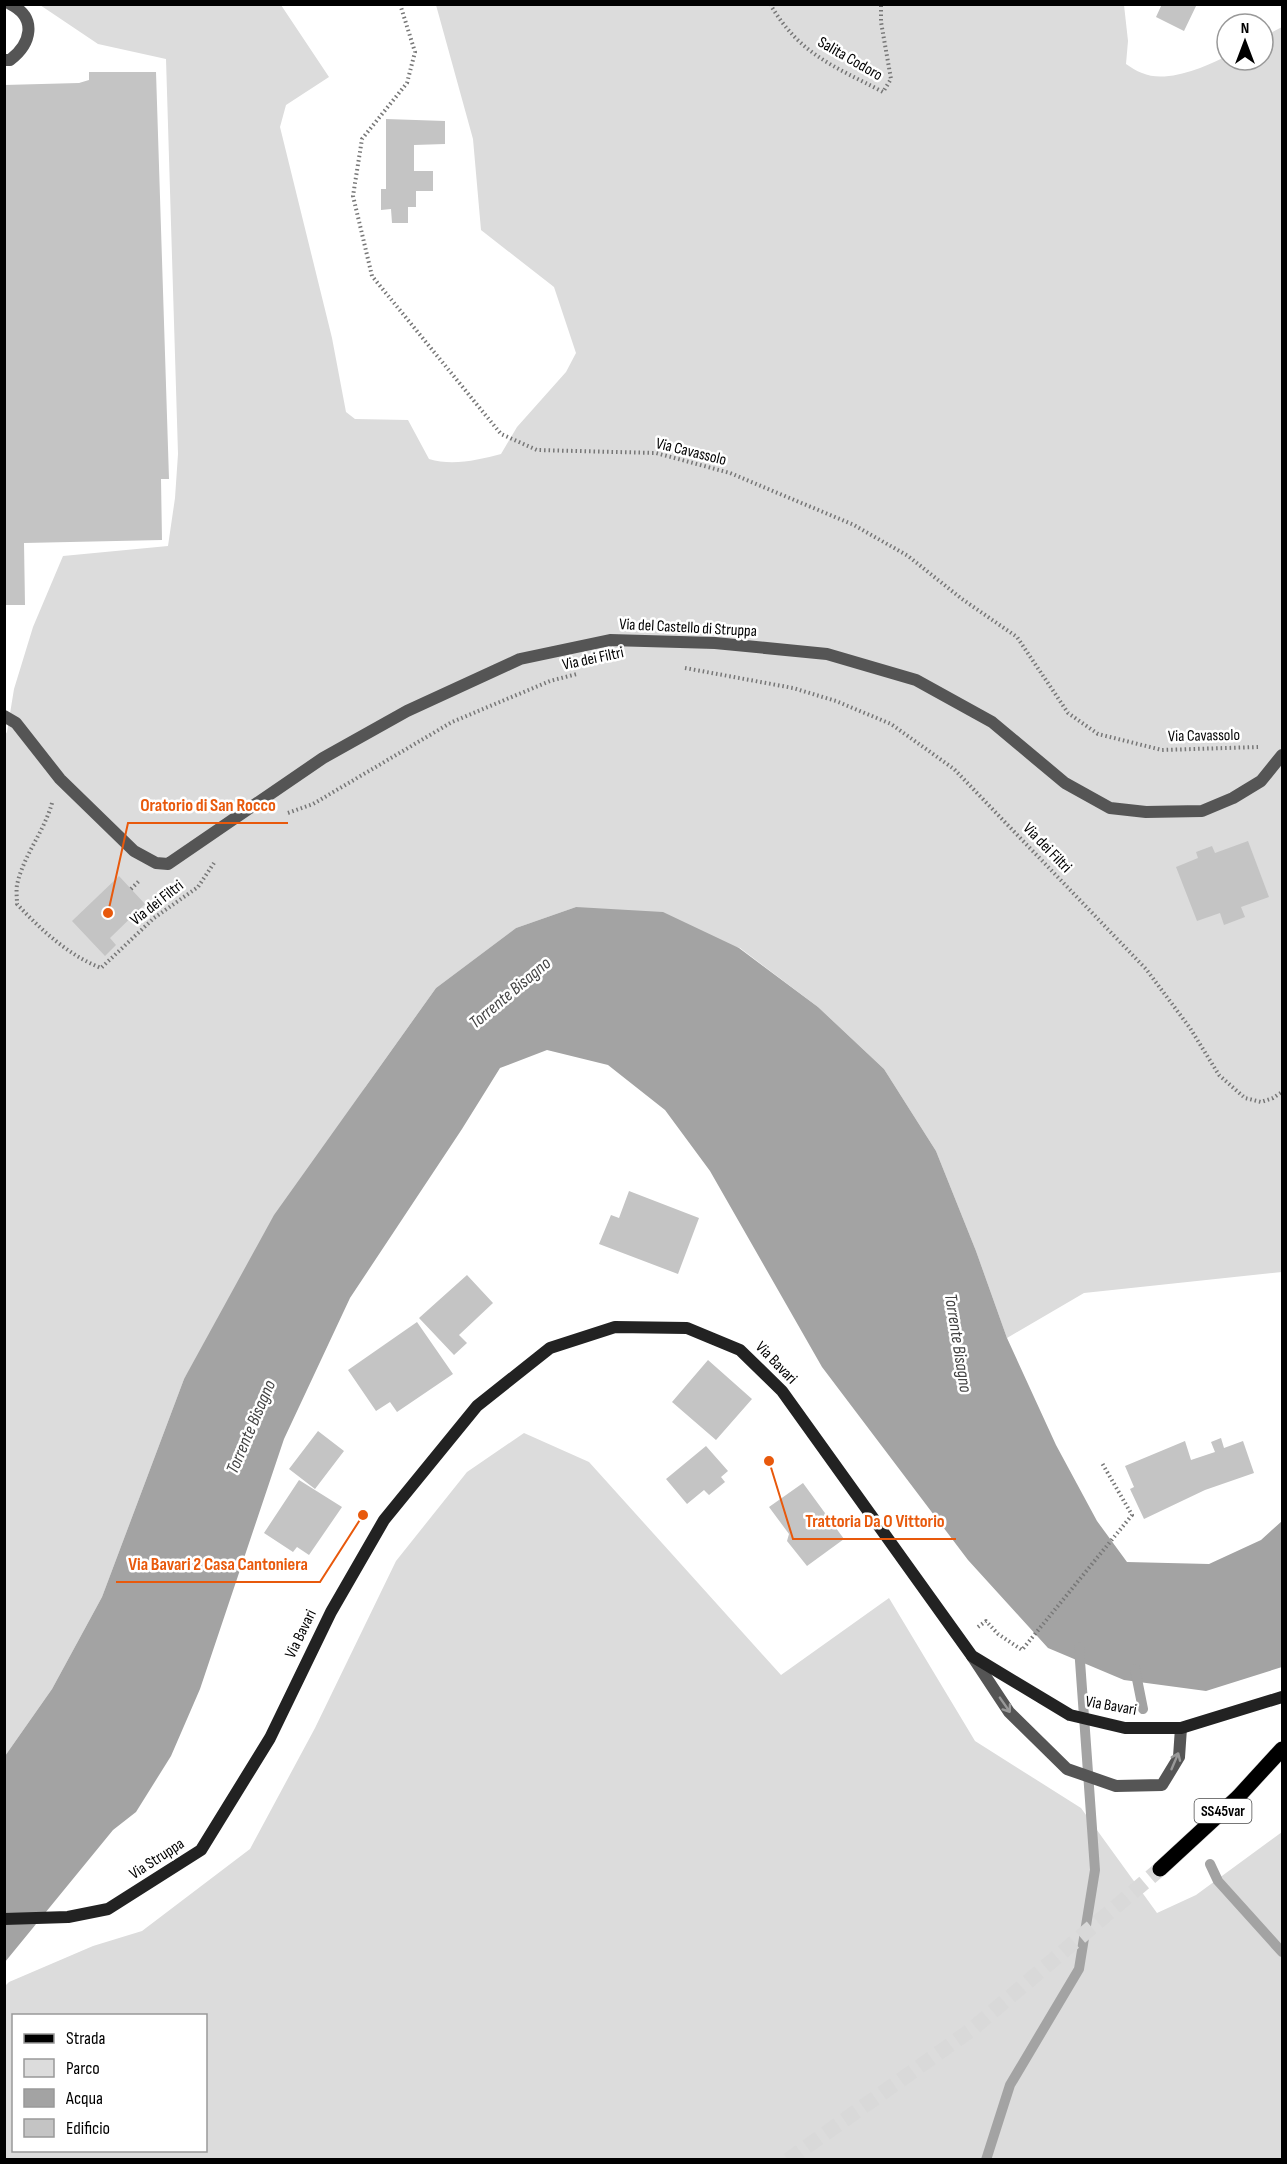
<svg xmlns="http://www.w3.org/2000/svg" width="1287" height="2164" font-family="'Sofia Sans Condensed',sans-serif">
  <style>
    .green { fill: #dcdcdc; fill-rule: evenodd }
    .water { fill: #a3a3a3 }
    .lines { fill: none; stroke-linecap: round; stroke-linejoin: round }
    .stream { stroke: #a3a3a3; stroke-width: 10 }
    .building { fill: #c4c4c4 }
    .primary-tunnel { stroke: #d9d9d9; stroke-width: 15; stroke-dasharray: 15 8; stroke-linecap: butt }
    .primary-casing { stroke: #dbdbdb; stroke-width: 16 }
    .path { stroke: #777; stroke-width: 4; stroke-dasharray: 1.5 3; stroke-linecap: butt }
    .lane { stroke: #555; stroke-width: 12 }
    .secondary { stroke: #222; stroke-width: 12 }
    .primary { stroke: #000; stroke-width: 15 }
    .oneway { stroke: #999 }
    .labels { text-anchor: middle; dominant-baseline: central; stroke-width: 5; stroke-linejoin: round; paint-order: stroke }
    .shield { fill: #fff; stroke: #4c4c4c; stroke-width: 1.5 }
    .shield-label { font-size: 15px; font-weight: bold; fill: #000 }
    .street-label { font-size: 16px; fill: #000; stroke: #fff }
    .water-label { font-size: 18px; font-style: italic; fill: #444; stroke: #fff }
    .leader { fill: none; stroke: #e8590c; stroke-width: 2 }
    .callout-dot { fill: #e8590c; stroke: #fff; stroke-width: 2 }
    .callout-label { font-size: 18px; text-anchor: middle; font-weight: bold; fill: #e8590c; stroke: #fff; stroke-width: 5; stroke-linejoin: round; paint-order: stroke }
  </style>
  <rect width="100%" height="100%" fill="#fff"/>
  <path class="green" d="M40,5H281L329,77L286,105L280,127L332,338L346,412L355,419L408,420L429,459C452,466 479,460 501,454L517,427L566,372L576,353L554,287L481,230L473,139L436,5H1124L1128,41L1126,64C1131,67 1136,71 1142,73C1166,84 1205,67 1227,56V60H1263V37L1282,27V1272L1084,1293L1007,1338L976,1251L936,1151L884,1069L818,1007L740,948L576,907L516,928L436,988L366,1086L184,1379L102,1597L52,1689L5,1756V735L7,732L14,689L33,627L63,556L168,546L175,498L178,454L166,59L98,44Z
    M524,1433L589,1462L781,1675L889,1598L975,1741L1081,1808L1157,1913L1196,1895L1282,1832V2159H5V1986L9,1982L93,1946L142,1931L250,1849L315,1728L396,1561L467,1472ZM14,2016H206V2150H14Z"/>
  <path class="water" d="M576,907L663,912L739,948L818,1007L884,1069L936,1151L976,1251L1007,1338L1056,1445L1097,1521L1127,1562L1209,1564L1261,1540L1282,1521V1667L1206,1691L1124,1680L1048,1648L968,1560L822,1367L710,1171L665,1110L608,1065L547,1050L500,1068L462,1129L350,1298L284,1439L200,1689L171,1756L136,1812L113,1830L5,1962V1756L52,1689L102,1597L184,1379L274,1215L436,988L516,928Z"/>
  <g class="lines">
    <path class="stream" d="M1135,1669L1143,1709
      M1210,1864L1218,1881L1282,1952
      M986,2160L1010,2085L1079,1969L1095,1870L1079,1647"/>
  </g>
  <path class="building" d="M1162,4H1197L1184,31L1156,17Z
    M89,72H156L169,479H161L162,540L24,543L25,605H4V85L79,83L89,80Z
    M386,119L445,121V144L414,145V171H433V191H416V207H408V223H392L391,209L381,210V189H386Z
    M1248,841L1269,897L1241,907L1245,917L1224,925L1220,913L1197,921L1176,867L1198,858L1196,852L1212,846L1215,853Z
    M119,876L145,904L110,938L116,945L105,956L72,921Z
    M629,1191L699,1218L678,1274L599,1244L611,1215L619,1218Z
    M467,1275L493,1303L459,1335L467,1343L454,1355L419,1318Z
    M417,1322L453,1374L397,1412L390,1402L376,1411L348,1370Z
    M708,1360L752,1399L716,1440L672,1402Z
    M318,1431L344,1451L315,1489L289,1469Z
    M1221,1438L1224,1448L1243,1441L1254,1473L1205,1490L1144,1519L1130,1489L1134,1487L1125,1466L1185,1441L1191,1460L1215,1452L1211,1442Z
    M706,1446L728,1471L721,1477L725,1482L709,1495L704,1490L687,1504L666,1479Z
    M299,1480L342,1507L309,1555L297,1547L293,1552L264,1533Z
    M803,1483L844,1539L807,1566L787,1541L789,1534L769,1507Z"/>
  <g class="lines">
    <path class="primary-tunnel" d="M788,2160L971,2030L1160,1869"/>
    <defs>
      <path id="primary" d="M1160,1869L1238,1797L1282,1749"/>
    </defs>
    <use href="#primary" class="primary-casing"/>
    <path class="path" d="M400,4L415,52L407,83L362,139L353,196L372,276L501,434L537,450L656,453L730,473L854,525L908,556L962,599L1017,637L1068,713L1098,734L1162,750L1258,747
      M770,4C800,55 834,66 883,92L891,79L881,22V4
      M685,668L793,688L836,701L891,724L954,769L1146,969L1190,1028L1219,1075L1245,1098L1261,1102L1273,1098L1282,1092
      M52,803C44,832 23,856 17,885C16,891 17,898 17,904C40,929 68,955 101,968L154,918L198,887L214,863
      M288,813L313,804L452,722L550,681L577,674
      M131,889L139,881
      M978,1627L986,1621L998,1634L1022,1650L1132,1515L1102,1463"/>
    <path class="lane" d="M4,60H10C31,44 38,18 10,4
      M4,716L16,723L60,779L134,851L156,863L168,864L323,758L407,711L520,659L610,640L715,643L827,654L916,680L992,722L1065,783L1110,808L1146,812L1202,811L1233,798L1261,781L1282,755
      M972,1656L1009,1712L1067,1769L1116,1786L1162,1785L1179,1757L1181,1728"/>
    <path class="secondary" d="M4,1919L68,1917L108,1909L201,1850L270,1738L331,1612L384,1520L477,1406L550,1348L615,1327L687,1328L740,1350L782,1391L972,1656L1070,1715L1125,1728H1181L1282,1697"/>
    <use href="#primary" class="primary"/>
  </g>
  <defs><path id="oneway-shaft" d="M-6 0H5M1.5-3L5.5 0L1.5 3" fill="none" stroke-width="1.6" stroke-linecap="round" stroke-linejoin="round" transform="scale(1.5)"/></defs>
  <g class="oneway">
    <use href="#oneway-shaft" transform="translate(1005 1705) rotate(55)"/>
    <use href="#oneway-shaft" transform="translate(1175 1761) rotate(-67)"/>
  </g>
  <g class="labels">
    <rect class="shield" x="1194.5" y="1799" width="57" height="24" rx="4.5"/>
    <g class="shield-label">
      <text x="1223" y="1811">SS45var</text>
    </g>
    <g class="street-label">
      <text transform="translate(850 59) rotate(30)">Salita Codoro</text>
      <text transform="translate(691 452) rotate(14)">Via Cavassolo</text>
      <text transform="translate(688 628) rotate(3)">Via del Castello di Struppa</text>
      <text transform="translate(593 659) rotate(-12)">Via dei Filtri</text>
      <text transform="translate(1204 736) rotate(-1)">Via Cavassolo</text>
      <text transform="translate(1047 848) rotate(46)">Via dei Filtri</text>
      <text transform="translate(157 903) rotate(-38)">Via dei Filtri</text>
      <text transform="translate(776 1363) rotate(46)">Via Bavari</text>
      <text transform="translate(301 1634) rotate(-64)">Via Bavari</text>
      <text transform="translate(1111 1706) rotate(10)">Via Bavari</text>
      <text transform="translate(157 1859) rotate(-33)">Via Struppa</text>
    </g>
    <g class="water-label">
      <text transform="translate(510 993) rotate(-40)">Torrente Bisagno</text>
      <text transform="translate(958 1343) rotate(81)">Torrente Bisagno</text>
      <text transform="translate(251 1427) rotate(-67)">Torrente Bisagno</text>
    </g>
  </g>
  <path class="leader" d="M108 913L128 823H288M769 1461L793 1539H956M363 1515L320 1582H116"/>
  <g class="callout-dot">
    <circle cx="108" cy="913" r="6"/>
    <circle cx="769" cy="1461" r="6"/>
    <circle cx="363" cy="1515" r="6"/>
  </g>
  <g class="callout-label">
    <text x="208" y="811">Oratorio di San Rocco</text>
    <text x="875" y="1527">Trattoria Da O Vittorio</text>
    <text x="218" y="1570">Via Bavari 2 Casa Cantoniera</text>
  </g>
  <rect width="1287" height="2164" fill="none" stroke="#000000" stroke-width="12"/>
  <rect x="12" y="2014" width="195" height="138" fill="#ffffff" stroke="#999999" stroke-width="1.5"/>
  <rect x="24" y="2034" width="30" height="9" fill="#000000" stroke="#999999" stroke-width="1.5"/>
  <text x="66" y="2044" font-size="18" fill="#000000">Strada</text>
  <rect x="24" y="2059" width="30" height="18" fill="#dcdcdc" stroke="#999999" stroke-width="1.5"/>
  <text x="66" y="2074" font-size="18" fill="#000000">Parco</text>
  <rect x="24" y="2089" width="30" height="18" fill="#a3a3a3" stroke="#999999" stroke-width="1.5"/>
  <text x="66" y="2104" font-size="18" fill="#000000">Acqua</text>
  <rect x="24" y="2119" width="30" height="18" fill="#c4c4c4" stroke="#999999" stroke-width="1.5"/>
  <text x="66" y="2134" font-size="18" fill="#000000">Edificio</text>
  <g transform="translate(1245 42)"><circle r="28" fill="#ffffff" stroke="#999999" stroke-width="1.5"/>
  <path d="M0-4.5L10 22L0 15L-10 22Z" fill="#000000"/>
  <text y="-9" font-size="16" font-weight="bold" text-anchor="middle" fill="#000000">N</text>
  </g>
</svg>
